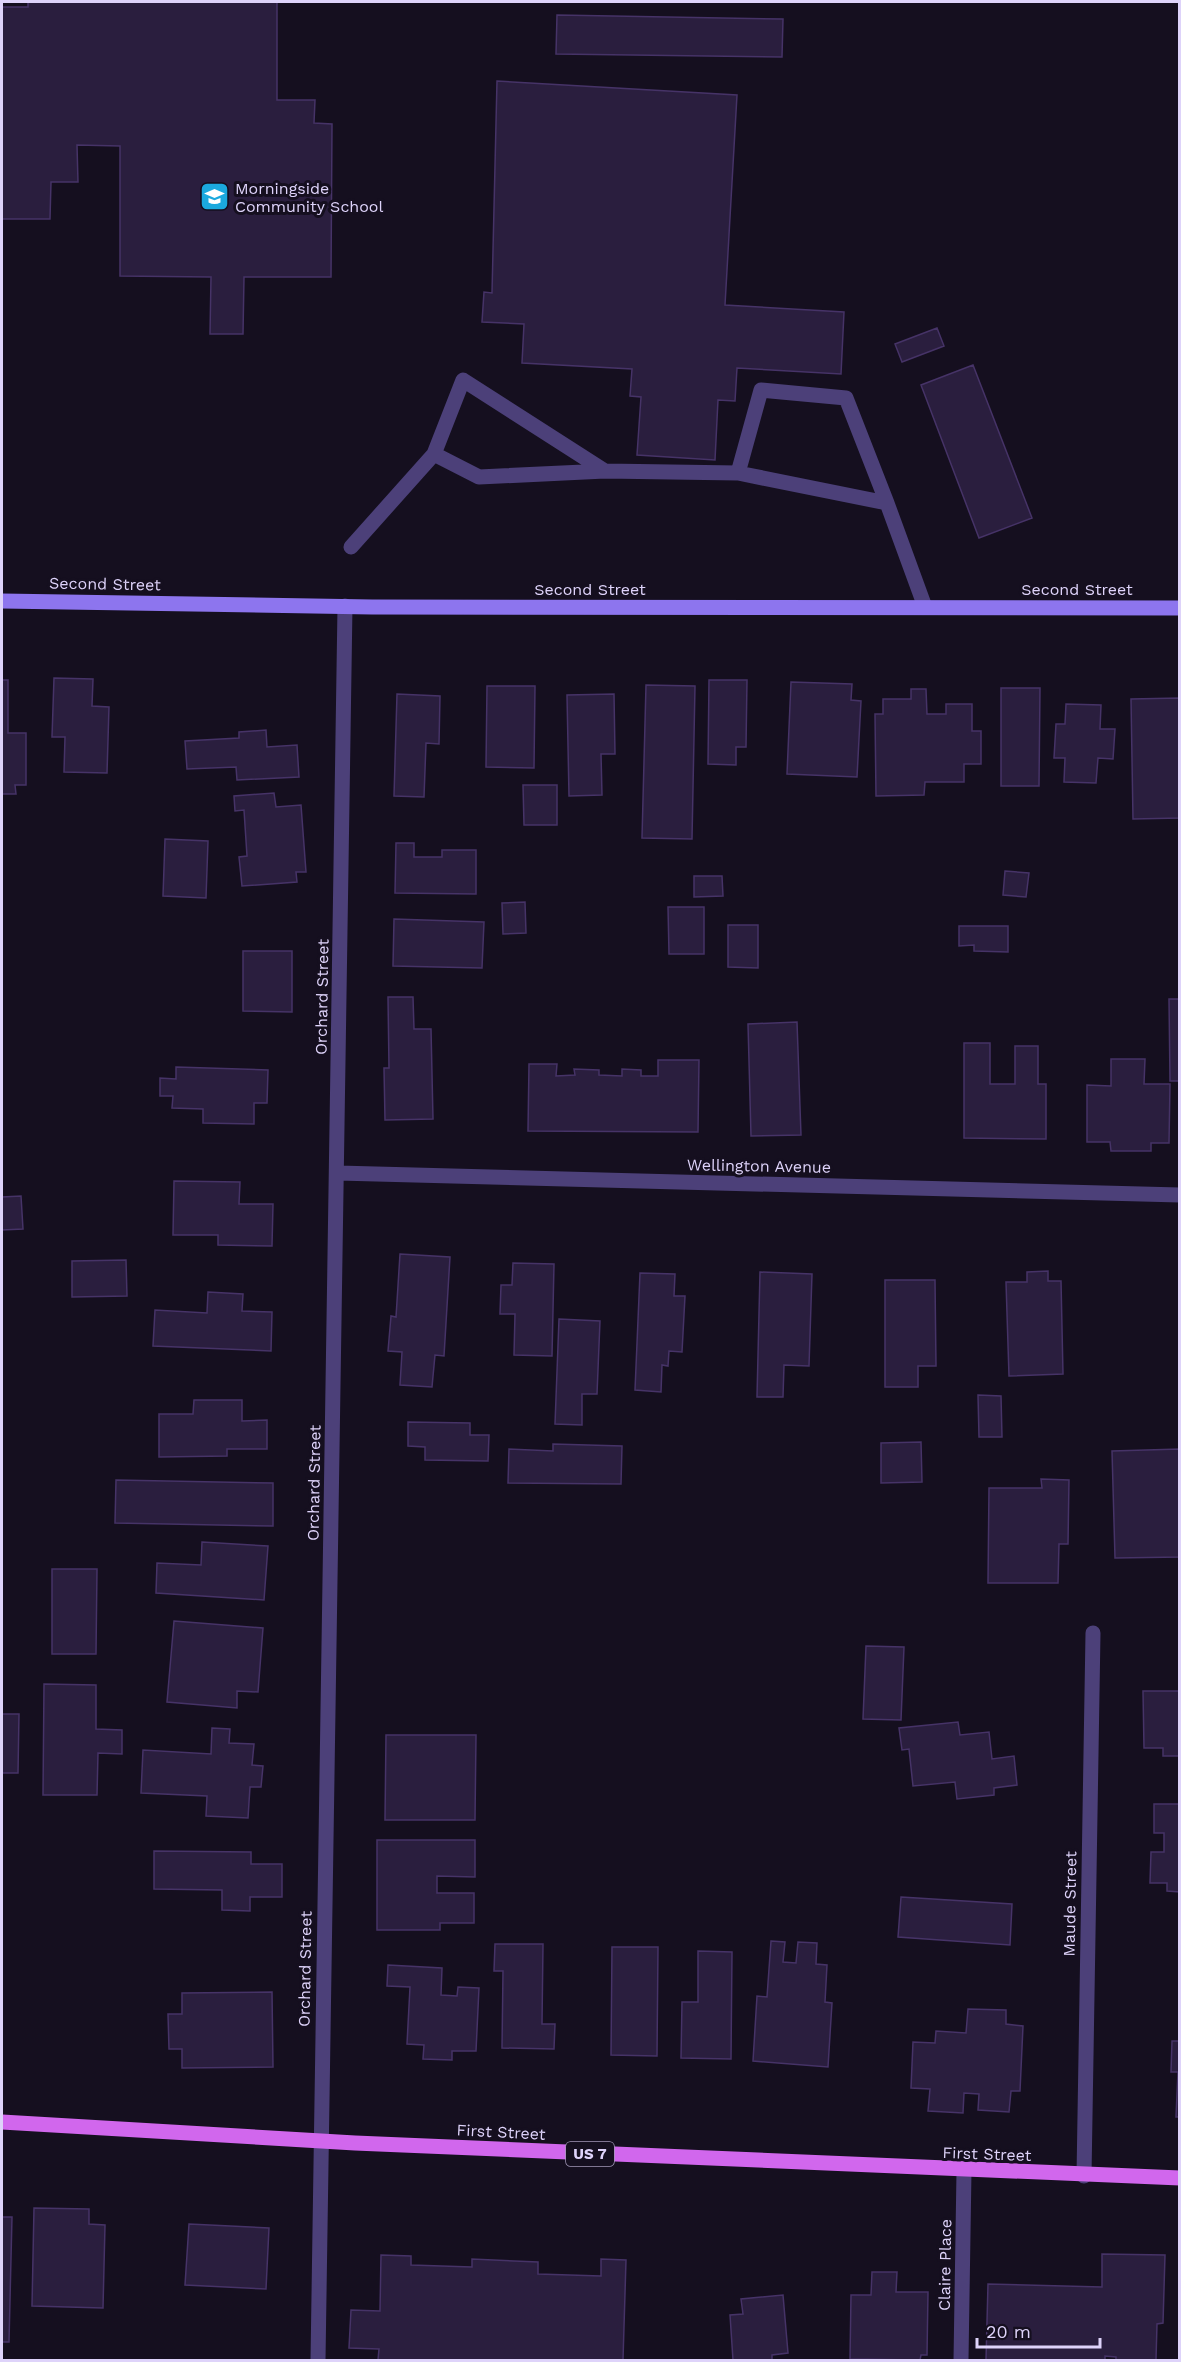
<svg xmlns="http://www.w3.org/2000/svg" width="1181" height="2362" font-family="'Work Sans',sans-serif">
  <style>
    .building { fill: #2a1e3e; stroke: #463367; stroke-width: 1.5 }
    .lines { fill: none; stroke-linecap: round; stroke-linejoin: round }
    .lane { stroke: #4c4079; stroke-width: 15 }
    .street { stroke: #4c4079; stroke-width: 15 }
    .secondary { stroke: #8d75ee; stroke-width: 15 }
    .primary { stroke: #d167ed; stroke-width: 15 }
    .labels { text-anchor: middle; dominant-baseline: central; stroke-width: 6; stroke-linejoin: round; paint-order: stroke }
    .shield { fill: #150f1f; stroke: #a298b8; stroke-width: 1.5 }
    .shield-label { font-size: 15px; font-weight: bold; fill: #ded3fa }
    .poi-label { font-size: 16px; fill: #ded3fa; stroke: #150f1f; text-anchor: start }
    .street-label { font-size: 16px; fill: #ded3fa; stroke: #150f1f }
  </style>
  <rect width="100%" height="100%" fill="#150f1f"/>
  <path class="building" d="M28,2H277V100H315L314,123L332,124L331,277H244L243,334H210L211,277L120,276V146L77,145L78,182H51L50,219H2V7H28Z
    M557,15L783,19L782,57L556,54Z
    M497,81L737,95L725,305L844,312L841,374L737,368L735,401L718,400L715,460L637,455L641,397L630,396L632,369L522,363L524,324L482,322L484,292L492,293Z
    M937,328L944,346L902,362L895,344Z
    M973,365L1032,518L979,538L921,385Z
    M54,678L93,679L92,706L109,707L107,773L64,772L65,737H52Z
    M2,680H8V733H26V785H15L16,794H2Z
    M709,680H747L746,747H736V765L708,764Z
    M791,682L852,684L851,700L861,701L857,777L787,774Z
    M646,685L695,686L692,839L642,838Z
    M487,686H535L534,768L486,767Z
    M1001,688H1040L1039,786H1001Z
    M911,689H926L927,714H946V704H972V731H981V764H964V782H925L924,795L876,796L875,714H883V699H911Z
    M397,694L440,696L439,744L426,743L424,797L394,796Z
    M614,694L615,754H601L602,795L569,796L567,695Z
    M1180,698V818L1133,819L1131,699Z
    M1066,704L1101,705L1100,729H1115L1113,759L1098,758L1096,783L1064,782L1065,758H1054L1056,724H1065Z
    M266,730L267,747L297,745L299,777L237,780L236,767L187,769L185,741L239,738V732Z
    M523,785H557V825H524Z
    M274,793L276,807L301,805L306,872H296L297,882L242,886L239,857L247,856L244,810L235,811L234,796Z
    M165,839L208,841L206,898L163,896Z
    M396,843H414V857H442V850H476V894L395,893Z
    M1005,871L1029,873L1026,897L1003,895Z
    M694,876H722L723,896L694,897Z
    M525,902L526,933L503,934L502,903Z
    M668,907H704V954H669Z
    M394,919L484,922L482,968L393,966Z
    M728,925H758V968L728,967Z
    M959,926H1008V952L974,951V945L959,946Z
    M243,951H292V1012L243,1011Z
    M388,997H413L414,1029H431L433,1119L385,1120L384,1068H389Z
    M1169,999H1180V1112L1179,1081H1170Z
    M797,1022L801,1135L751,1136L748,1024Z
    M964,1043H990V1084H1015V1046H1038V1084H1046V1139L964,1138Z
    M1111,1059H1145L1144,1084H1170L1169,1143H1151V1151H1111L1110,1142H1087V1085L1111,1086Z
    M658,1060H699L698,1132L528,1131L529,1064H557L556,1076L575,1075L574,1069L599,1070V1075L622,1076V1069L641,1070V1076H658Z
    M176,1067L268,1070L267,1103H254V1124L203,1123V1109L172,1108L173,1096H160V1078L176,1079Z
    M174,1181L240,1182L239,1204H273L272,1246L218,1245V1235H173Z
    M21,1196L23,1229L2,1230V1197Z
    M400,1254L450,1257L444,1356L435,1355L432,1387L400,1385L402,1352L388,1351L391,1316L396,1317Z
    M126,1260L127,1296L72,1297V1261Z
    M513,1263L554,1264L552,1356L514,1355L515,1314H500L501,1285H512Z
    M1048,1271V1281H1061L1063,1374L1009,1376L1006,1282H1027V1272Z
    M760,1272L812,1274L809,1366L784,1365L783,1397H757Z
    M640,1273L675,1274L674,1296H685L682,1352L669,1351L668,1366L662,1365L661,1392L635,1390Z
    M885,1280H935L936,1366H918V1387H885Z
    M208,1292L243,1294L242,1311L272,1312L271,1351L153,1346L155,1310L207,1313Z
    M559,1319L600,1321L597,1394H582V1425L555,1424Z
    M978,1395L1001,1396L1002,1437H979Z
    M194,1400H242V1421L267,1420V1449H227V1456L159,1457V1414H193Z
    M408,1422L470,1423V1435H489L488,1461L425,1460V1447L408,1446Z
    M921,1442L922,1482L881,1483V1443Z
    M553,1444L622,1446L621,1484L508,1483L509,1449L553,1451Z
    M1180,1449V1557L1115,1558L1112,1451Z
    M1041,1479L1069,1480L1068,1544H1059L1058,1583H988L989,1488H1042Z
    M116,1480L273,1483V1526L115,1523Z
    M202,1542L268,1546L264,1600L156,1593L157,1563L201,1565Z
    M52,1569H97L96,1654H52Z
    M174,1621L263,1628L258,1692L237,1691V1708L167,1702Z
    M866,1646L904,1647L901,1720L863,1719Z
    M44,1684L96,1685V1729L122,1730V1754L98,1753L97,1795H43Z
    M1143,1691H1180V1756H1163V1748H1144Z
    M2,1714H19L18,1773H2Z
    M958,1722L960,1735L989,1732L992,1759L1014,1756L1017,1785L994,1788V1795L957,1799L955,1782L913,1786L909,1749L902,1750L899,1728Z
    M212,1728L230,1729L229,1743L254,1744L252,1765L263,1766L261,1787H250L248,1818L206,1816L207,1796L141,1793L143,1750L211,1754Z
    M386,1735H476L475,1820H385Z
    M1154,1804H1180V1892L1167,1891V1883H1150L1151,1852H1164V1833H1154Z
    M377,1840H475V1877L437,1876V1893H474V1923H440V1930H377Z
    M154,1851L251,1852V1864H282V1897H250V1911L222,1910V1890L154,1889Z
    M901,1897L1012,1904L1010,1945L898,1937Z
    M771,1941L785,1942L783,1962L796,1963L798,1942L817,1943L816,1964L827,1965L825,2002L832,2003L828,2067L753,2061L757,1996L767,1997Z
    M495,1944H543L542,2024H555L554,2049L502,2048L503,1971H494Z
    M612,1947H658L657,2056L611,2055Z
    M698,1951L732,1952L731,2059L681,2058L682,2002H698Z
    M388,1965L442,1968L441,1995L457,1996L458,1987L479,1988L476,2051H452V2060L423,2059L424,2045L407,2044L410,1987L387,1986Z
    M272,1992L273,2067L182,2068V2049H169L168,2014H182V1993Z
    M968,2009L1006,2010V2024L1023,2026L1020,2091H1011L1009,2112L978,2110L979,2094L964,2093L963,2113L928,2111L930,2089L911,2088L913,2042L935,2043L936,2031L966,2033Z
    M1180,2033V2117H1176L1178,2072H1171L1172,2041H1179Z
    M34,2208L89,2209V2224L105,2225L103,2308L32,2306Z
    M2,2217H12L9,2342H2Z
    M189,2224L269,2228L266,2289L185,2285Z
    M1102,2254L1165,2255L1163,2323L1157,2324L1156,2360H1116V2357L1105,2356V2360H986L988,2284L1102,2287Z
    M381,2255L411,2256V2265L472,2267V2259L538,2262V2274L601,2276V2259L626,2260L623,2360H378L379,2349L349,2348L351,2310L380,2311Z
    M872,2272H897L896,2292H928L927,2355H921L920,2360L850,2359L851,2295H871Z
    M783,2295L788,2353L772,2355V2360H733L730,2315L743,2314L741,2299Z"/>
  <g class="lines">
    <path class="lane" d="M434,454L479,477L605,471
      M738,473L761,390L846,398L887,503
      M351,547L434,454L463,380L605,471L738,473L887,503L925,607"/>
    <path class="street" d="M338,1173L1180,1195
      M1084,2176L1093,1633
      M318,2360L345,606
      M961,2360L964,2171"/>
    <path class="secondary" d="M2,601L372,607L1180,608"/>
    <path class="primary" d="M2,2122L355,2143L1180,2178"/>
  </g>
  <defs>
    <symbol id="school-square" viewBox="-11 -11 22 22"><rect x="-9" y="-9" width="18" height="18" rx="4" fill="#1ba9de" stroke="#150f1f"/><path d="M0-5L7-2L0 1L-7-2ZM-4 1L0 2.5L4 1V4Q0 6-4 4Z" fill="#fff"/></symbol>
  </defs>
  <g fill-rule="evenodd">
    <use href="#school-square" x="198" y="180" width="33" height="33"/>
  </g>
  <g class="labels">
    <rect class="shield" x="566" y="2142" width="48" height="24" rx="4.5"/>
    <g class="shield-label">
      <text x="590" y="2154">US 7</text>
    </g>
    <g class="poi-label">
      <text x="235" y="188">Morningside<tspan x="235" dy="18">Community School</tspan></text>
    </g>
    <g class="street-label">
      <text transform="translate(105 584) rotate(1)">Second Street</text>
      <text x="590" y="589">Second Street</text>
      <text x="1077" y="589">Second Street</text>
      <text transform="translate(322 997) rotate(-89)">Orchard Street</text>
      <text transform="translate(759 1166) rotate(1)">Wellington Avenue</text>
      <text transform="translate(314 1483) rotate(-89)">Orchard Street</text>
      <text transform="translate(1070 1904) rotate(-89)">Maude Street</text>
      <text transform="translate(305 1969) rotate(-89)">Orchard Street</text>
      <text transform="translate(501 2132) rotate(3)">First Street</text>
      <text transform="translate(987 2154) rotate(2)">First Street</text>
      <text transform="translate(945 2265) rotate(-89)">Claire Place</text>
    </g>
  </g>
  <rect width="1181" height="2362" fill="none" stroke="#ded3fa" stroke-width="6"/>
  <path d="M977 2338v9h123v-9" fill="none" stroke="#ded3fa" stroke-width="3"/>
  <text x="986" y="2338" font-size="18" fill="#ded3fa" stroke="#150f1f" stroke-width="4.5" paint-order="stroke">20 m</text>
</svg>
